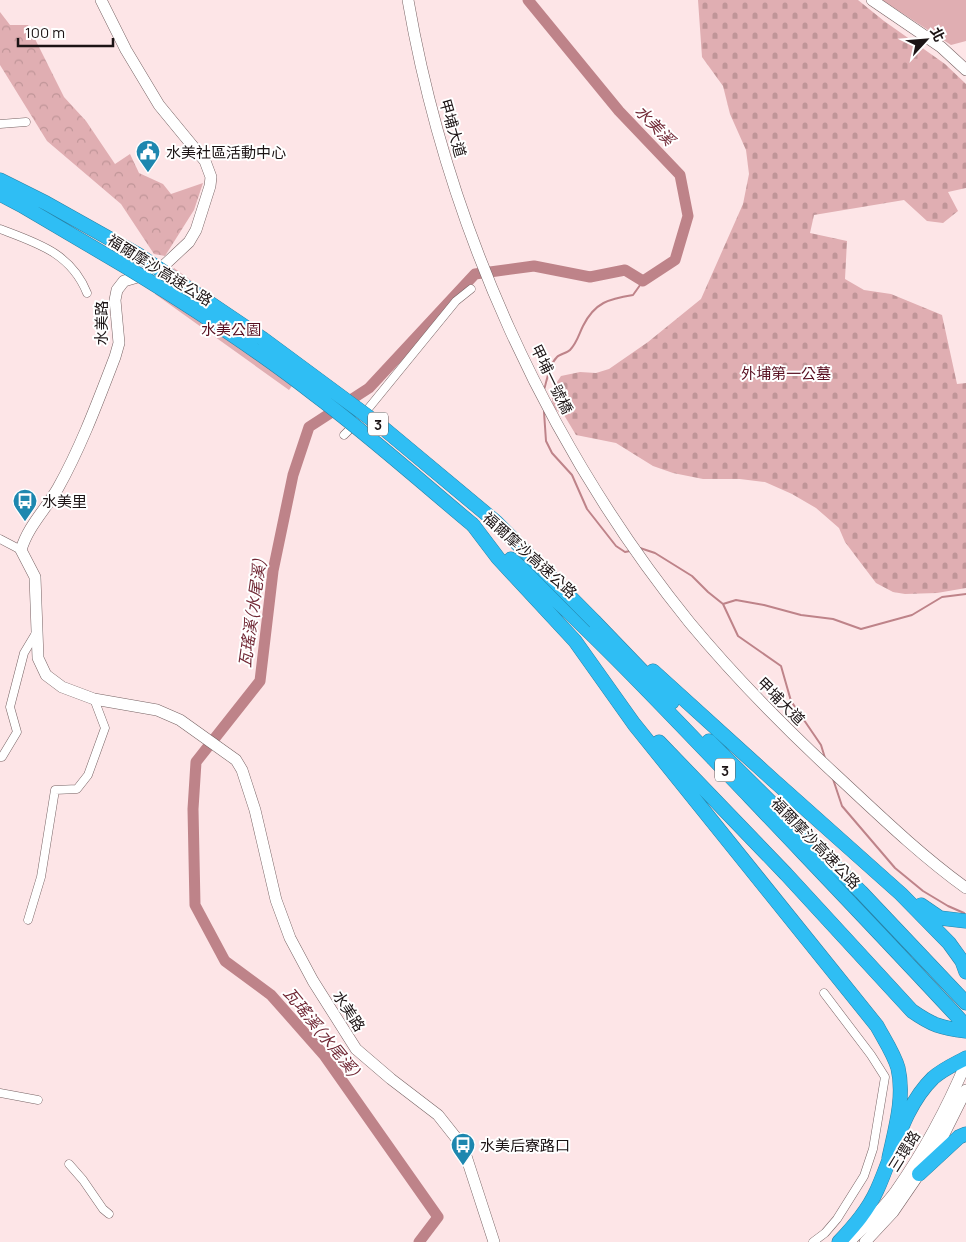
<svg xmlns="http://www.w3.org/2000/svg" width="966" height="1242" font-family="Manrope,'Noto Sans TC',sans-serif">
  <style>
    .green { fill: #e0aeb2 }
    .forest { fill: url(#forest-crowns) }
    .cemetery { fill: url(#cemetery-stones) }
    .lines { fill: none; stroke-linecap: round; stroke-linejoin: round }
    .stream { stroke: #be8389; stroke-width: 2 }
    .river { stroke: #be8389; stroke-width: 11 }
    .street-casing { stroke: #776364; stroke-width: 9 }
    .secondary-casing { stroke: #776364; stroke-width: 12 }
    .highway-casing { stroke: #2882a6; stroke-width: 15 }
    .street { stroke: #fff; stroke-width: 8 }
    .secondary { stroke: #fff; stroke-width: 11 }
    .highway { stroke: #2fbef4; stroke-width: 14 }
    .highway-bridge-casing { stroke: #2882a6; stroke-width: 15; stroke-linecap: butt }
    .highway-bridge { stroke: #2fbef4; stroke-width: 14 }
    .labels { text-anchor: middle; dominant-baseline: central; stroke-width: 4; stroke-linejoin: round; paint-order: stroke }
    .shield { fill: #fff; stroke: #605a5b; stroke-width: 1 }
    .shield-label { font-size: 14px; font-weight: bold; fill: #1c1415 }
    .street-label { font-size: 15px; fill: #1c1415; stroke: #fff }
    .poi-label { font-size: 15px; fill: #1c1415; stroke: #fff; text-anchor: start }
    .park-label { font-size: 15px; fill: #581021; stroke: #fff }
    .water-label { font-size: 16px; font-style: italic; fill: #702734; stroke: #fff }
  </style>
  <defs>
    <pattern id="forest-crowns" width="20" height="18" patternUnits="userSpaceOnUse" patternTransform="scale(1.25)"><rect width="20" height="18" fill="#e0aeb2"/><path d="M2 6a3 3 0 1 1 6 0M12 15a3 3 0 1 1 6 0" fill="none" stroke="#c09598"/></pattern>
    <pattern id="cemetery-stones" width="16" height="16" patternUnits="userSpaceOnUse" patternTransform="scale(1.25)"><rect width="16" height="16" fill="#e0aeb2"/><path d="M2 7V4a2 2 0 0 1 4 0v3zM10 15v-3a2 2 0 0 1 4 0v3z" fill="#c09598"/></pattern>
  </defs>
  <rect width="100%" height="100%" fill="#fde5e7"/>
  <path class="green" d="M882,0H966V41L951,45Z
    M174,268L307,365L289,390L155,294Z"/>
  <path class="forest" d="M0,12L10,25H28L64,97L86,121L115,164L130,154L139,173L163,184L171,194L203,183L194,210L165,256L154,254L121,204L47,141L0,65Z"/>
  <path class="cemetery" d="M698,0H858L884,21L945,64L966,84V188L948,192L958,211L943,223L927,221L904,200L814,215L810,233L847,241L845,279L864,290L891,294L942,315L957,384L966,383V588L937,593L905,594L893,592L876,583L845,542L839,528L816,508L792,494L765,482L740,479H703L673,473L653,466L616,443L576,435L564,415L553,408L551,391L561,376L580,372L596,373L609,369L648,342L701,299L743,204L749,174L746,150L730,114L723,86L702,57Z"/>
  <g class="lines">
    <path class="stream" d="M544,390C547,380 549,365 557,357C560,354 567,353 570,350C577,343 579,334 583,326C595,302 609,299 633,295L643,281
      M544,412L546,441L552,453L572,475L587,509L616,546L625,552L630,551
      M640,548L655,553L692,576L708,592L723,604L738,636L781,666L791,701L821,745L825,758
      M723,604L736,600L764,605L801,615L833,619L861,629L912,615L942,597L966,594
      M833,779L842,806L895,868L923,891L948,906L964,913L965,915"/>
    <path class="river" d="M419,1242L438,1217L324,1055L271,995L225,961L195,905L193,809L196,762L260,681L273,571L293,475L309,427L369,388L475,274L534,266L590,277L625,270L643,281L675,260L688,216L680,175L619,111L528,0"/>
    <defs>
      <path id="street" d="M0,124L26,122
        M0,229C37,243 71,253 87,293
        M363,415L456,301L471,289
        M344,435L355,424
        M0,539L21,550
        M0,757H2L17,732L10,707L24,653L36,633
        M28,920L41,877L55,790L77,789L88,775L105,728L94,699
        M0,1093L38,1100
        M69,1164L83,1180L103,1209L109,1214
        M813,1242L825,1233L837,1219L864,1176L873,1149L885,1077L871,1055L824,993"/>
      <path id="secondary" d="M101,0L126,50L159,105L205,161L211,177L210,186L196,230L189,242L158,271L124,281L117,290L115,300L119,343L115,357C98,401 81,447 58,488C46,509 28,526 21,550L35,577L38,658L46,675L62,687L94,699L157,710L180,720L236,760L242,770L255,810L276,900L290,938L313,981L356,1049L391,1079L438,1115L457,1139L466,1156L494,1242
        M408,0C447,225 546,445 690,623C735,677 784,727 836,775C878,814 919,854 966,888
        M872,0L941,47L966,70
        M849,1242C865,1226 882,1210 896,1191C924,1151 947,1108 966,1063
        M865,1242L893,1212L919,1174L944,1134L966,1090"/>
      <path id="highway" d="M0,180L46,203L137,254
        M0,194L21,205L128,268
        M473,525L498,558L575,641L634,724L877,1026C884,1039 894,1054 898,1068C905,1097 895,1130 889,1158
        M511,559C595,633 672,716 750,797C822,873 895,949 966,1026
        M595,622L672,702
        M653,671L772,779L901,894L949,943L962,961L966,972
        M709,741L861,892L966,1003
        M659,742L786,874L912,1011C932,1025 941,1028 966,1031
        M921,905L940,918L966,921
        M919,1174L959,1137L966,1134
        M839,1242C854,1226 868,1210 877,1190C894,1153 903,1107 933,1078C943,1069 955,1064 966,1058"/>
    </defs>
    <use href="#street" class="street-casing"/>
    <use href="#secondary" class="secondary-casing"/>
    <use href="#highway" class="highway-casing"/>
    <use href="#street" class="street"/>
    <use href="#secondary" class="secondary"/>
    <use href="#highway" class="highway"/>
    <defs>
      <path id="highway-bridge" d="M137,254L263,339L382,427L496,522L595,622
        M128,268C192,307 255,348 314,394C369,435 420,481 473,525"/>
    </defs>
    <use href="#highway-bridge" class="highway-bridge-casing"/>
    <use href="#highway-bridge" class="highway-bridge"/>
  </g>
  <defs>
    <symbol id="civic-pin" viewBox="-11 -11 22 30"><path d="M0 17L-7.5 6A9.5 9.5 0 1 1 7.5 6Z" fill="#1e87af" stroke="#fff"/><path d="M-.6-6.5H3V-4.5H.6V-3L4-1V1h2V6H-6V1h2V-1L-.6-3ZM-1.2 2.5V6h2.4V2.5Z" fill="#fff"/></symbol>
    <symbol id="bus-pin" viewBox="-11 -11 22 30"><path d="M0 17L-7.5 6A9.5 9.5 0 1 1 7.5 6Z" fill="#1e87af" stroke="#fff"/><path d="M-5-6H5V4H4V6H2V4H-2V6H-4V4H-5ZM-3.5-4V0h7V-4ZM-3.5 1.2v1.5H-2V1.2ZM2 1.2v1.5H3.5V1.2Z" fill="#fff"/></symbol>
  </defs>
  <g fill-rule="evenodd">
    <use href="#civic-pin" x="134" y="138" width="28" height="38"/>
    <use href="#bus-pin" x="11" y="487" width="28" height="38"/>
    <use href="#bus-pin" x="449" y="1131" width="28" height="38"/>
  </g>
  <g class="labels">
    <g class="shield">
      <rect x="368" y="412.5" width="20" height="23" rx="4"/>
      <rect x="715" y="758.5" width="20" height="23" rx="4"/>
    </g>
    <g class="shield-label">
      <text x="378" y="424">3</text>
      <text x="725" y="770">3</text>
    </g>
    <g class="street-label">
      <text transform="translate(453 128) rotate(74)">甲埔大道</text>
      <text transform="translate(160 270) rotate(32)">福爾摩沙高速公路</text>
      <text transform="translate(101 323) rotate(-90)">水美路</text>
      <text transform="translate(552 379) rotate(64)">甲埔一號橋</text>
      <text transform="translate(530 555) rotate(42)">福爾摩沙高速公路</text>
      <text transform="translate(781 701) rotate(45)">甲埔大道</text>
      <text transform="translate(816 843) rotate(46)">福爾摩沙高速公路</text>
      <text transform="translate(349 1011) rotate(57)">水美路</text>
      <text transform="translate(904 1151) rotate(-58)">三環路</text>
    </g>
    <g class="poi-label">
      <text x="166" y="152">水美社區活動中心</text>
      <text x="42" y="501">水美里</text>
      <text x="480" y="1145">水美后寮路口</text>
    </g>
    <g class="park-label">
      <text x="231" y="329">水美公園</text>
      <text x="786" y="373">外埔第一公墓</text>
    </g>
    <g class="water-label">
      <text transform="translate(655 125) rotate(46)">水美溪</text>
      <text transform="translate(252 613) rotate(-82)">瓦瑤溪(水尾溪)</text>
      <text transform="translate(322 1032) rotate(51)">瓦瑤溪(水尾溪)</text>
    </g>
  </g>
  <g transform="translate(926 40) rotate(64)" stroke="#ffffff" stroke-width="4" paint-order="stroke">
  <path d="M0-4L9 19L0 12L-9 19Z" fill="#1c1415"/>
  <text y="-8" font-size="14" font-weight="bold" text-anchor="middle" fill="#1c1415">北</text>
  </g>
  <path d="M18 38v8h95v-8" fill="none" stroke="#1c1415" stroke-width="2.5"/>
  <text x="25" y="38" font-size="15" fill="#1c1415" stroke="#ffffff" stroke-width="4" paint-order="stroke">100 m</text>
</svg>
